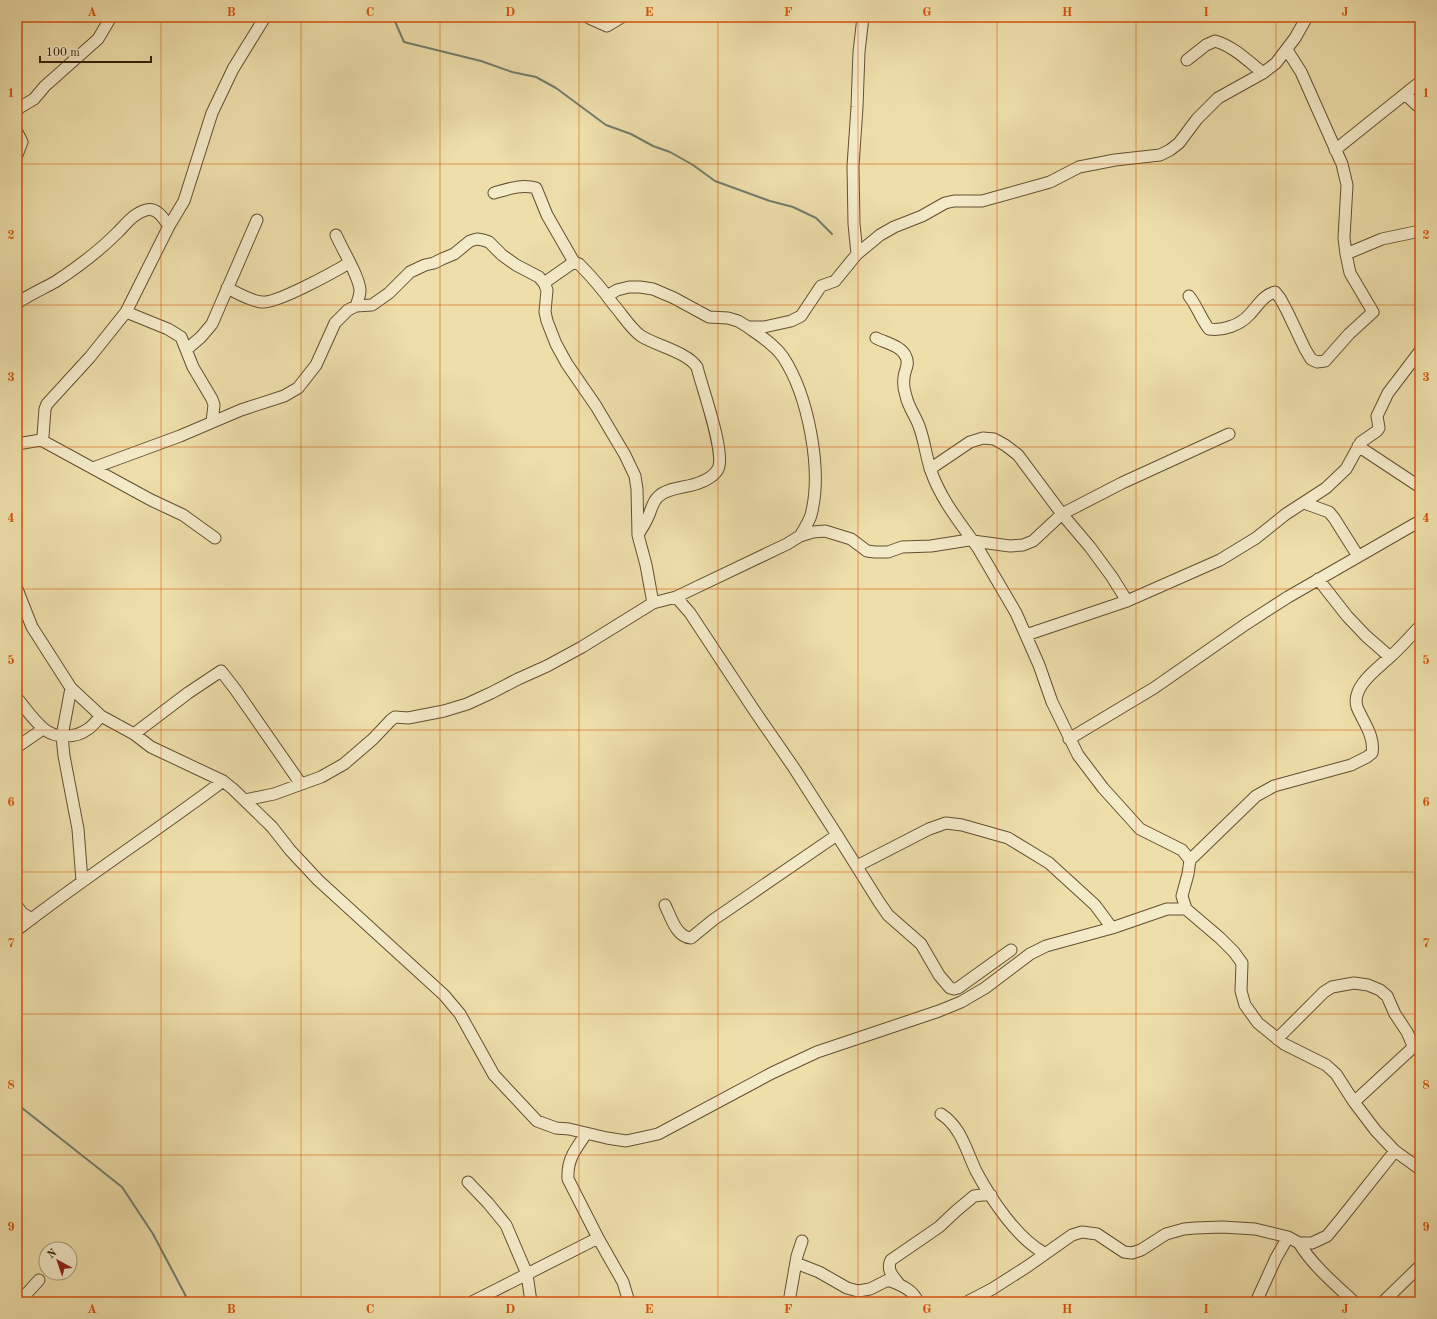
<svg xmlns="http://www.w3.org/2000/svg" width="1437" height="1319" font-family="'Old Standard TT',serif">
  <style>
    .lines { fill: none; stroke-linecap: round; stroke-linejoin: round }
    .stream { stroke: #727d6c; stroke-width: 2 }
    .minor-casing { stroke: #645030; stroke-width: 13 }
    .minor { stroke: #f3eac8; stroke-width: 11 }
    .grid { fill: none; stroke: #d6530c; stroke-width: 1; stroke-opacity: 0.55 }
    .neatline { fill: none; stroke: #d6530c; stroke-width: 1.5 }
    .grid-label { font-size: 13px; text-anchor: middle; font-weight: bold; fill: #d6530c }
  </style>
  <rect width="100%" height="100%" fill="#eddeaa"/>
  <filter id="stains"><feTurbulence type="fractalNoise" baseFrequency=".005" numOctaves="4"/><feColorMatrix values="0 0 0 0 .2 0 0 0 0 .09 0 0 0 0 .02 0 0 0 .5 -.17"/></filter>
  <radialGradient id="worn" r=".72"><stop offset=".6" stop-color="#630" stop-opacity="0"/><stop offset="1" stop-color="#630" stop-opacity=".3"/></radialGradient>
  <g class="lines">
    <path class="stream" d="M393,17L404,42L481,61L512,72L536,77L556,88L606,125L631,134L653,146L670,152L693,165L715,181L770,201L793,207L816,218L832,234
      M17,1104L122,1187L153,1234L189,1302"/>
    <defs>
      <path id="minor" d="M589,18L607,26L622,17
        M1187,60L1206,45L1215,41C1233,46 1248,61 1263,73
        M1405,94L1420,108
        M17,111L19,108L34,99L45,86L98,39L111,17
        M17,132L22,142L17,155
        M1335,150L1420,82
        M494,193C508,189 521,184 536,188L547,215L574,262
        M336,235C342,249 359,276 360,290C360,296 358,300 356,306
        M857,254L854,224L853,166L857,107L859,52L863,17
        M1346,254L1382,239L1420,231
        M544,283L574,262L579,264C591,276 603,290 613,304C622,314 630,328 641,336C657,346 687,352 697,367C702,388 726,453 718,469C715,475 707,480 701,482C689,488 667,487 658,497C652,502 651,512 647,519C645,524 641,529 638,535
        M227,288C238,293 250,301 262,302C276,304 334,272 349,263
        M607,296L617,290L629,287H640L653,289L674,298L709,317L728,318L738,321L748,327H764L791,321L801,316L821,286L835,281L857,254L880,235L894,227L922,216L945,203L954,201H982L1050,182L1079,167L1115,160L1160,155L1170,150L1179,143L1197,119L1218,98L1263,73L1276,63L1295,38L1307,17
        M1189,296C1197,306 1201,319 1209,329C1223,331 1240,325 1249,315C1257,307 1263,295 1275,292L1280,298L1287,311L1305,349L1311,359L1317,362L1325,361L1349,334L1373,312L1350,273L1346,254L1344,238L1347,185L1342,164L1301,72L1287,50
        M17,303C29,295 42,289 55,282C75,269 100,250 117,233C126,224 134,213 146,210C157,207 163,218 169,226
        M126,312L168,329L181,337L193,367L212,399L214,405L212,422
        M748,327C760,336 774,344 783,357C808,395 823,470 811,515C809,522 804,529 800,536
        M876,338C886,343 902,346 906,357C910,365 904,370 904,378C903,384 904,390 906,396C908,407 917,418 920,429C925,443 926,457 931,471C940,497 957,519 973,541L1010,546L1023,545L1033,541L1062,514L1122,483L1229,434
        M187,349L201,337L212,324L257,220
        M41,440L151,500L183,515L215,538
        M17,444L41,440L43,436L45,409L47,404L90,357L126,312L169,226L184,201L212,113L233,69L265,17
        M1358,446L1420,487
        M93,468L180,436L241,410L284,396L298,388L316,365L335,323L348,310L356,306L372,305L389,293L410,272L425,265L434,263L442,259L454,254L470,241L477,239L483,240L489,242L502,255L516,265L539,277L544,283L547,290L545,312L547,321L556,344L567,364L596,406L625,455L635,476L637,489L638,535L646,565L653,603
        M930,469L970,442L983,438L994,439L1005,445L1018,455L1062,514L1090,547L1112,577L1127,601
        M1304,503L1329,512L1334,518L1358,556
        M1318,579L1347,616L1366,636L1390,657
        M17,589L32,627L71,688L101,716L134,734L151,747L223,781L233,789L272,827L290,850L318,880L444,995L460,1014L494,1075L537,1121L556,1128L569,1129L607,1138L626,1141L658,1134L772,1073L817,1052L939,1011L961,1002L985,988L1030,954L1046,946L1112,928L1167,909H1186L1220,938L1234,952L1242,963L1241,991L1245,1005L1258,1023L1284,1044L1326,1065L1336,1074L1354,1102L1376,1131L1395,1151L1420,1169
        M676,597L690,613L754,710L794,768L837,835L879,902L888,915L921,944L939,975L950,988L954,989L958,988L1011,950
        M1026,635L1127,601L1220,560L1256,538L1286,514L1326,488L1346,469L1361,442L1377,431L1379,428L1377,416L1388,393L1420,351
        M71,688L62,736L64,756L78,829L82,881
        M17,698C25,708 34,721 44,729C56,739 76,738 88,729C93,726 97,720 101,716
        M134,734L188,693L221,671L235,689L301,784
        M1069,739L1154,688L1246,624L1288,597L1420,521
        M17,747L43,729
        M245,800L274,794L321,777L344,764L373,739L391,720L395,717L408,718L444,711L467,704L491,693L518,679L547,666L582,647L653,603L676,597L787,544L800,536L813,532L825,531L851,539L867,551L875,552H888L902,547L931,546L969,540L973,541L978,548L1016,613L1039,665L1052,702L1078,755L1103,788L1140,829L1182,850L1190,860L1188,874L1182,896L1186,909
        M1190,860L1256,796L1274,786L1351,765L1367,757L1372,753C1375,736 1363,722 1357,707C1351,687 1377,669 1390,657C1400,648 1410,637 1420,626
        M857,866L929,829L946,823L962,825L1008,838L1049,863L1095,905L1112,928
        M665,905C671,917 676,937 691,938L713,920L837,835
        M17,906L22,913L32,919
        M17,930C84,878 155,832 223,781
        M1277,1039L1324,992L1332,987L1354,983L1368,985L1380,990L1387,996L1395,1014L1407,1032L1414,1048
        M1354,1102L1420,1041
        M941,1114C961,1127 966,1150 976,1171C991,1199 1016,1237 1044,1253
        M586,1134C575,1150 567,1159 568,1179L598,1238L623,1282L629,1302
        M468,1182L488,1203L506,1225L527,1274L531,1302
        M1299,1243C1313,1266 1335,1284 1354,1302
        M796,1263L819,1272L847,1288L858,1291L870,1289L888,1280C900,1285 913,1289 918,1302
        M899,1284C893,1276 886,1270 891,1260L939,1227L956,1211L974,1196L982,1195H991
        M19,1302L39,1280
        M472,1302L598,1238
        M789,1302L797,1256L802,1241
        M967,1302L992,1289L1028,1266L1072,1235L1082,1232L1097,1234L1124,1252L1132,1253L1141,1250L1166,1234L1184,1229L1195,1228L1222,1227L1255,1229L1288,1237L1299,1243H1312L1327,1236L1341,1219L1395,1151
        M1256,1302L1276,1258L1288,1237
        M1383,1302L1420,1266"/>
    </defs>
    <use href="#minor" class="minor-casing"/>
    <use href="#minor" class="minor"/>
  </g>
  <path class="grid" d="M161,17V1302M301,17V1302M440,17V1302M579,17V1302M718,17V1302M858,17V1302M997,17V1302M1136,17V1302M1276,17V1302M17,164H1420M17,305H1420M17,447H1420M17,589H1420M17,730H1420M17,872H1420M17,1014H1420M17,1155H1420"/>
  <rect width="1437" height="1319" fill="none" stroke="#eddeaa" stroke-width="44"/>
  <g transform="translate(58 1261) rotate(320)"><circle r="19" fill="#f3eac8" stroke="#a8997b"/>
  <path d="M0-3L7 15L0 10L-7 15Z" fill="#8f2418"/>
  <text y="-6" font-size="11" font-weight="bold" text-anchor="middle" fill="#372008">N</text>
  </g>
  <path d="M40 56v6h111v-6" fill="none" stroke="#372008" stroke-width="2"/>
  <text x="46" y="56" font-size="12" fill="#372008" stroke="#f3eac8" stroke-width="3" paint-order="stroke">100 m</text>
  <rect x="22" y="22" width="1393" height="1275" class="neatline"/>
  <g class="grid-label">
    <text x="92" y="16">A</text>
    <text x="231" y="16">B</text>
    <text x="370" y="16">C</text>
    <text x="510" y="16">D</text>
    <text x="649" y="16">E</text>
    <text x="788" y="16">F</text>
    <text x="927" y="16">G</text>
    <text x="1067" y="16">H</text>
    <text x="1206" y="16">I</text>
    <text x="1345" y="16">J</text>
    <text x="11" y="97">1</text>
    <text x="1426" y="97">1</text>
    <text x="11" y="239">2</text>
    <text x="1426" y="239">2</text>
    <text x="11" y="381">3</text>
    <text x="1426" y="381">3</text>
    <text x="11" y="522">4</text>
    <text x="1426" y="522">4</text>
    <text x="11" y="664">5</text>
    <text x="1426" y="664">5</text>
    <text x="11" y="806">6</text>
    <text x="1426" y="806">6</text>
    <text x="11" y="947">7</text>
    <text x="1426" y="947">7</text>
    <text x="11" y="1089">8</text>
    <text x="1426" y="1089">8</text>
    <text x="11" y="1231">9</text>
    <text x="1426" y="1231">9</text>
    <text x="92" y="1313">A</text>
    <text x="231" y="1313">B</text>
    <text x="370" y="1313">C</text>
    <text x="510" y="1313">D</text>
    <text x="649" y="1313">E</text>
    <text x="788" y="1313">F</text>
    <text x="927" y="1313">G</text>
    <text x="1067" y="1313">H</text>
    <text x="1206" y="1313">I</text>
    <text x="1345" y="1313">J</text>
  </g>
  <rect width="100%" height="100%" filter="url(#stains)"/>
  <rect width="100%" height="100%" fill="url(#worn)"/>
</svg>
